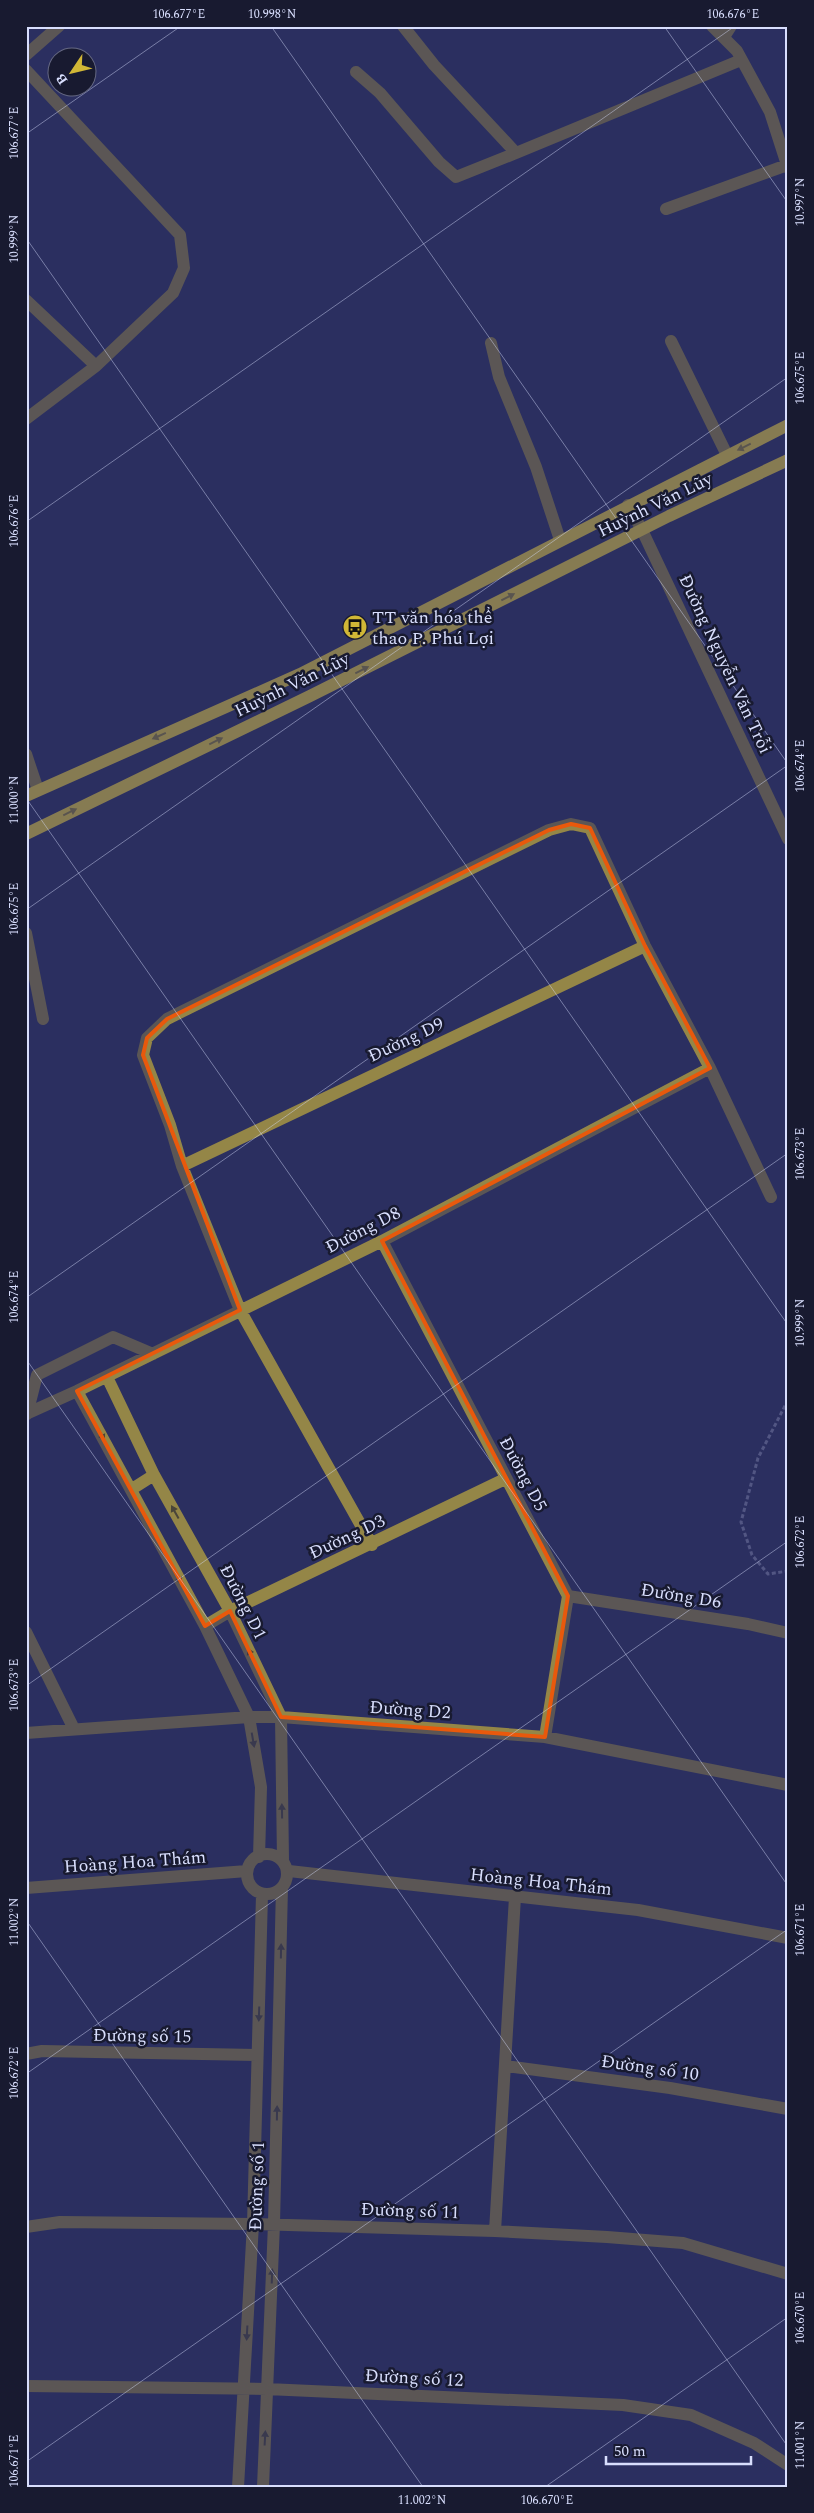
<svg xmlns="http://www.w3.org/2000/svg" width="814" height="2513" font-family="Spectral,serif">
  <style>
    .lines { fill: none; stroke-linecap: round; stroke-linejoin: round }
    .path { stroke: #8085ad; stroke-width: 3; stroke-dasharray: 4 2.5; stroke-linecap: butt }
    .minor { stroke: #948647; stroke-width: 12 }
    .major { stroke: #f4d742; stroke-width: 12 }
    .oneway { fill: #91823a }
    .oneway2 { fill: #4a4539 }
    .marked { fill: none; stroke: #e8590c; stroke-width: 4; stroke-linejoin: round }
    .ticks { fill: none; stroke: #d8defd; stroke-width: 1; stroke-opacity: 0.45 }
    .labels { text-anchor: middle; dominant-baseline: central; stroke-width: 5; stroke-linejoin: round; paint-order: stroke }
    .street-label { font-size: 18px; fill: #d8defd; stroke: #181a30 }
    .poi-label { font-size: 18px; fill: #d8defd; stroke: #181a30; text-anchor: start }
    .neatline { fill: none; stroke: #d8defd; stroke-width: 2 }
    .ticks-label { font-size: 12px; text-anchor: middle; fill: #d8defd }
  </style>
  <rect width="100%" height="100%" fill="#2b2f60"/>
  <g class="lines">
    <path class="path" d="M788,1400L758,1458L741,1522L752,1555L768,1574L788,1571"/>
    <path class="minor" d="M403,26L434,65L516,153L741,60
      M712,26L737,51L770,112L788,168
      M724,37L731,26
      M26,55L59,26
      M26,70L180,235L184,268L173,293L96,366L26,419
      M356,72L380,93L439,162L456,177L516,153
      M666,209L787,165
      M26,300L96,366
      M671,341L727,455
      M491,343L499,377L536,467L560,540
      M628,505L642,530L788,839
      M26,754L38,790
      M26,933L43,1019
      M182,1166L645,946
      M382,1241L568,1596L545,1737
      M107,1377L154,1475L230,1611L281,1717L283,1860
      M77,1391L205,1626L249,1717L261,1787L259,1857
      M26,1414L77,1391L382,1241L710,1068
      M27,1414L37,1375L113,1337L153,1354
      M132,1489L154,1475
      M372,1545L240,1310L182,1166L170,1125L143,1055L147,1038L167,1019L549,830L571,824L590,828L645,946L710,1068L771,1197
      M568,1596L748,1624L788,1633
      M205,1626L230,1611L505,1479
      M26,1632L74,1729
      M26,1733L249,1717H281L545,1737L788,1785
      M247 1874a20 20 0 1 1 40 0a20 20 0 1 1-40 0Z
      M289,1871L638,1910L788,1938
      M26,1888L247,1871
      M26,2054L42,2051L257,2055
      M506,2066L670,2088L788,2109
      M26,2227L60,2222L253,2224L495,2231L607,2237L683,2243L788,2274
      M495,2231L515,1897
      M26,2386L267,2389L623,2405L691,2415L754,2443L788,2465
      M238,2487L253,2224L262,1895
      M263,2487L274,2224L282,1887"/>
    <path class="major" d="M26,796L300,674L788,425
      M26,834L310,696L669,516L788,460"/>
  </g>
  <defs><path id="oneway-solid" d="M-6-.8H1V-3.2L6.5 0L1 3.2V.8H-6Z" transform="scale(1.25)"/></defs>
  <g class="oneway">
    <use href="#oneway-solid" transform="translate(744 447) rotate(154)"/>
    <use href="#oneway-solid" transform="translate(508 597) rotate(-27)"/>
    <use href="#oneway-solid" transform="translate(362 670) rotate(-27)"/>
    <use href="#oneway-solid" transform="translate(159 736) rotate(156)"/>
    <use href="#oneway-solid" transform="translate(216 741) rotate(-26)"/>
    <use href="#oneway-solid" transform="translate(70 812) rotate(-26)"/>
  </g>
  <g class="oneway2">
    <use href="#oneway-solid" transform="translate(101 1434) rotate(61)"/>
    <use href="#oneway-solid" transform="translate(175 1512) rotate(-119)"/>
    <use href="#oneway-solid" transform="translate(178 1577) rotate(62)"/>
    <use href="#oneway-solid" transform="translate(251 1655) rotate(-116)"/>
    <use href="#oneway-solid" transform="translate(253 1740) rotate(80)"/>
    <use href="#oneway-solid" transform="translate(282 1811) rotate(-91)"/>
    <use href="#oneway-solid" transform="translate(281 1951) rotate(-89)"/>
    <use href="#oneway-solid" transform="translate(259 2014) rotate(92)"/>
    <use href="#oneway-solid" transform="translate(277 2113) rotate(-89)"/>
    <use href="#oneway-solid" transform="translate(272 2276) rotate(-88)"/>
    <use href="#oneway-solid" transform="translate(247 2333) rotate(93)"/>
    <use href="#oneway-solid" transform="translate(265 2438) rotate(-87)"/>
  </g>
  <path d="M0 0H814V2513H0ZM571,824L590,828L645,946L710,1068L382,1241L568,1596L545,1737L281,1717L230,1611L205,1626L77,1391L240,1310L143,1055L147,1038L167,1019L549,830Z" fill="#2b2f60" fill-opacity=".55" fill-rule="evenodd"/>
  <path class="marked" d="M571,824L590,828L645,946L710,1068L382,1241L568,1596L545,1737L281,1717L230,1611L205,1626L77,1391L240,1310L143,1055L147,1038L167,1019L549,830Z"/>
  <path class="ticks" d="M271,26L788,764M664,26L788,203M26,134L181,26M26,238L788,1325M26,522L735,26M26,798L788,1886M26,910L788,377M26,1298L788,765M26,1359L788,2447M26,1686L788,1153M26,1920L423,2487M26,2074L788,1541M26,2462L788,1929M26,2481L30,2487M545,2487L788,2317"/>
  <defs>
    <symbol id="bus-disc" viewBox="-11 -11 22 22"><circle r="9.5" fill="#d1b736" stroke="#181a30"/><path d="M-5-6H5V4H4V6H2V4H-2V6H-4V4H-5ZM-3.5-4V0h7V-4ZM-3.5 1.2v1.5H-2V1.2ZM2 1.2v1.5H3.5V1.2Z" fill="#111"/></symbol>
  </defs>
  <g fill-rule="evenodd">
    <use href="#bus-disc" x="341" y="613" width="28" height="28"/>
  </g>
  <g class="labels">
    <g class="street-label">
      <text transform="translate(655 505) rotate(-26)">Huỳnh Văn Lũy</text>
      <text transform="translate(725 664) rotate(65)">Đường Nguyễn Văn Trỗi</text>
      <text transform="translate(292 685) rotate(-26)">Huỳnh Văn Lũy</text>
      <text transform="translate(406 1040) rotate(-25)">Đường D9</text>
      <text transform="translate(363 1230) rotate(-27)">Đường D8</text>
      <text transform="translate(523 1474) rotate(62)">Đường D5</text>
      <text transform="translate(347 1537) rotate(-25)">Đường D3</text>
      <text transform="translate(681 1596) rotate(9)">Đường D6</text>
      <text transform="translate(243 1602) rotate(63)">Đường D1</text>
      <text transform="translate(410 1710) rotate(4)">Đường D2</text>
      <text transform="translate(135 1862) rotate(-4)">Hoàng Hoa Thám</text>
      <text transform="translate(541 1882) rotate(6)">Hoàng Hoa Thám</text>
      <text transform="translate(142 2036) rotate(1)">Đường số 15</text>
      <text transform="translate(650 2068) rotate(8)">Đường số 10</text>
      <text transform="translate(257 2186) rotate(-88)">Đường số 1</text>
      <text transform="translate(410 2211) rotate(2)">Đường số 11</text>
      <text transform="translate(414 2378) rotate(3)">Đường số 12</text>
    </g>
    <g class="poi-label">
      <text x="372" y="617">TT văn hóa thể<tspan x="372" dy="21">thao P. Phú Lợi</tspan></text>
    </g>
  </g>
  <rect width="814" height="2513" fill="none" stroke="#181a30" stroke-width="55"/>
  <g transform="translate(72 72) rotate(235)"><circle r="24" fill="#181a30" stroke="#656882"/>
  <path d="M0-4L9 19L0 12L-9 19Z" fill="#d1b736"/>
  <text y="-8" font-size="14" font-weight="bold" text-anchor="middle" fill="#d8defd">B</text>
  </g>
  <path d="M606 2456v8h145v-8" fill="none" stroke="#d8defd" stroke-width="2.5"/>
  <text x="614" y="2456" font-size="15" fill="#d8defd" stroke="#181a30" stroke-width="4" paint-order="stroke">50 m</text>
  <rect x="28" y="28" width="758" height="2458" class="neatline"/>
  <g class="ticks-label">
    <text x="179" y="18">106.677°E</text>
    <text x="272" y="18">10.998°N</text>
    <text x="733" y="18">106.676°E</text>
    <text transform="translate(14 133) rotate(-90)" y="4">106.677°E</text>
    <text transform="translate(800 202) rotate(-90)" y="4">10.997°N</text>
    <text transform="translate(14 239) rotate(-90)" y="4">10.999°N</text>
    <text transform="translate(800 378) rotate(-90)" y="4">106.675°E</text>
    <text transform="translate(14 521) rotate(-90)" y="4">106.676°E</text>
    <text transform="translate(800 766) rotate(-90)" y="4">106.674°E</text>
    <text transform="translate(14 800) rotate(-90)" y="4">11.000°N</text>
    <text transform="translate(14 909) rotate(-90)" y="4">106.675°E</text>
    <text transform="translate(800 1154) rotate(-90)" y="4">106.673°E</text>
    <text transform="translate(14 1297) rotate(-90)" y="4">106.674°E</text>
    <text transform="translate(800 1323) rotate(-90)" y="4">10.999°N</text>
    <text transform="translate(800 1542) rotate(-90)" y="4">106.672°E</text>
    <text transform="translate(14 1685) rotate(-90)" y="4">106.673°E</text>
    <text transform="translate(14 1922) rotate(-90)" y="4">11.002°N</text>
    <text transform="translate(800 1930) rotate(-90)" y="4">106.671°E</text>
    <text transform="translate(14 2073) rotate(-90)" y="4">106.672°E</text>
    <text transform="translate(800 2318) rotate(-90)" y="4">106.670°E</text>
    <text transform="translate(800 2445) rotate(-90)" y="4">11.001°N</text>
    <text transform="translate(14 2461) rotate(-90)" y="4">106.671°E</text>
    <text x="422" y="2504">11.002°N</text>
    <text x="547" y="2504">106.670°E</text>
  </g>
</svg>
